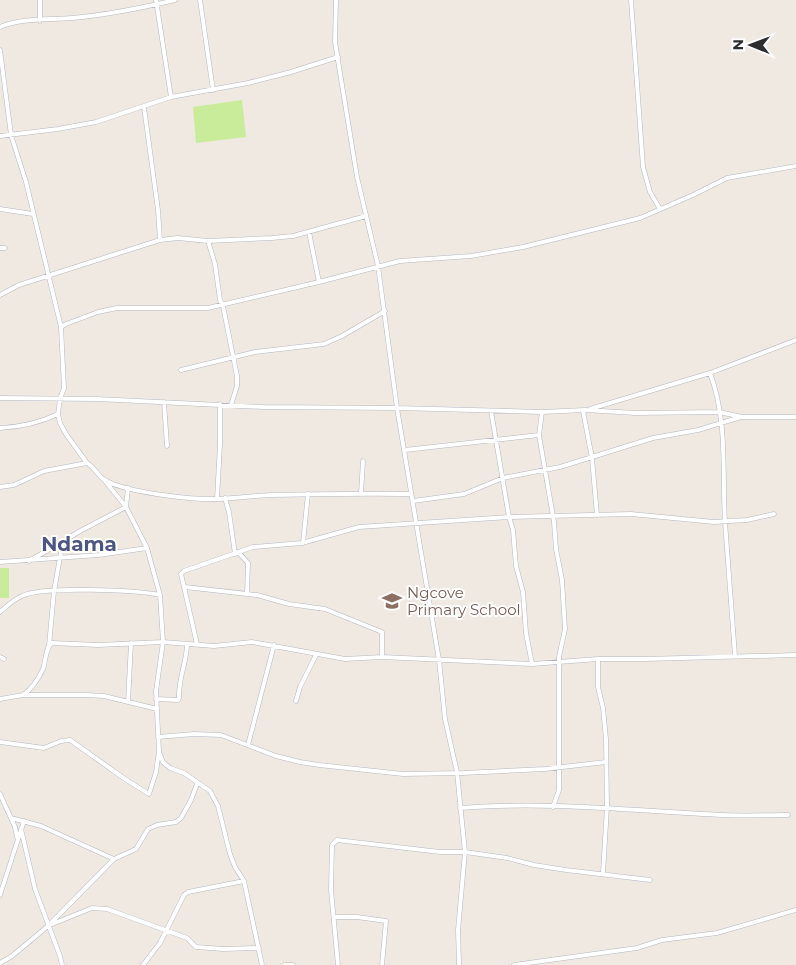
<svg xmlns="http://www.w3.org/2000/svg" width="796" height="965" font-family="Montserrat,sans-serif">
  <style>
    .pitch { fill: #c9ec9a }
    .lines { fill: none; stroke-linecap: round; stroke-linejoin: round }
    .street-casing { stroke: #b4b7c1; stroke-width: 5 }
    .street { stroke: #fff; stroke-width: 4 }
    .labels { text-anchor: middle; dominant-baseline: central; stroke-width: 4; stroke-linejoin: round; paint-order: stroke }
    .education-label { font-size: 15px; fill: #785e54; stroke: #fff; text-anchor: start }
    .district-label { font-size: 20px; font-weight: bold; fill: #4d5680; stroke: #fff }
  </style>
  <rect width="100%" height="100%" fill="#efe9e1"/>
  <path class="pitch" d="M242,100L246,137L196,143L193,107Z
    M0,568H9V598H0Z"/>
  <g class="lines">
    <defs>
      <path id="street" d="M40,0V21
        M156,0L171,97
        M200,0L213,90
        M336,0L335,42L357,177L378,266L397,408L439,660L445,719L457,772L465,852L458,930L459,965
        M631,0L643,167L650,192L660,209
        M0,27C21,18 49,20 72,18C107,15 141,8 175,0
        M0,50L11,135L26,182L61,327L64,388L60,399L58,414L60,423L66,434L87,463
        M144,107L158,210L160,240
        M0,136L58,129L96,122L171,97L248,83L291,72L338,57
        M0,209L33,214
        M208,241L215,264L220,300L223,306L237,376V386L231,405
        M0,248H5
        M319,282L400,261L471,256L523,247L640,218L693,195L727,178L796,166
        M0,295L19,285L160,240L178,238L208,241L272,238L293,236L366,216
        M61,327L66,324L98,312L117,308H208L319,282L309,232
        M181,370L255,352L324,344L342,336L385,311
        M710,373C728,421 722,472 725,522C728,567 732,611 735,656
        M0,398L97,399L263,407L397,408L542,412L585,410L635,413L719,412L742,417H796
        M164,402L167,446
        M590,409L710,373L796,340
        M491,411L509,517L513,530L516,566L523,592L526,633L532,664
        M583,411L592,458L597,515
        M542,412L539,435L554,522L556,549L562,580L565,629L559,657V790L553,807
        M0,428C21,427 39,423 58,414
        M405,450L539,435
        M0,487L14,485L44,471L87,463C94,467 97,474 103,479C106,481 110,482 113,484C137,493 192,500 218,499C236,498 253,496 271,495C318,494 365,493 411,494
        M361,493L363,461
        M225,498L229,512L235,554
        M217,499L220,444V404
        M413,501L464,494L503,478L560,467L653,438L698,430L741,417
        M303,543L308,494
        M238,552L248,563L247,594
        M29,561L82,530L126,507L105,481
        M0,562L99,555L147,548
        M185,587L257,595L289,604L325,609L382,632V657
        M0,612C7,606 14,599 22,596C44,586 135,590 160,595
        M197,644L181,574L184,571L253,547L302,543L359,527L509,517L631,514L714,522L747,520L774,514
        M49,646L54,591L63,541
        M0,657L4,659
        M598,659V687L603,708L606,739L607,807L603,873
        M23,695C33,688 38,680 43,669C46,661 45,648 52,643L98,645L163,642L214,646L252,642L345,659L382,657L532,664L598,659H645L796,655
        M0,699L23,695H87L104,696L157,709
        M156,699L178,700L179,698C178,679 187,662 187,644
        M296,701L300,687L316,655
        M128,702L131,643
        M158,737L194,734L221,735L276,756L300,762L319,765L403,774L463,773L545,769L606,762
        M0,742L44,748L61,741L70,740L125,779L149,794L156,772L159,751L156,691L163,642L160,595L147,548L126,507L128,488
        M248,745L274,645
        M159,752L163,762L170,768L184,773L210,791L218,806L230,854L235,867L244,881L262,965
        M0,794L15,827L17,837
        M460,808C548,801 635,811 723,815C745,816 766,815 788,815
        M11,818L41,826L114,859
        M21,829L35,889L60,956L62,965
        M0,895L24,821
        M334,917H357L386,921L382,965
        M50,925L92,908L107,909L187,938L196,947L223,949L259,948
        M0,963L12,956L48,926L114,859L136,849L148,829L157,825L176,822L181,818L191,800L197,784
        M143,965L160,943L184,895L188,892L244,881
        M284,965H293
        M338,965L331,890L332,845L337,840L440,852H465L507,858L534,865L566,870L650,880
        M514,965L637,948L662,940L717,933L796,910"/>
    </defs>
    <use href="#street" class="street-casing"/>
    <use href="#street" class="street"/>
  </g>
  <defs>
    <symbol id="school-bare" viewBox="-9 -9 18 18"><path d="M0-5L7-2L0 1L-7-2ZM-4 1L0 2.5L4 1V4Q0 6-4 4Z" fill="#8d6e63" stroke="#fff" stroke-width="2.5" paint-order="stroke"/></symbol>
  </defs>
  <g fill-rule="evenodd">
    <use href="#school-bare" x="378" y="587" width="28" height="28"/>
  </g>
  <g class="labels">
    <g class="education-label">
      <text x="407" y="592">Ngcove<tspan x="407" dy="17">Primary School</tspan></text>
    </g>
    <g class="district-label">
      <text x="79" y="544">Ndama</text>
    </g>
  </g>
  <g transform="translate(751 45) rotate(271)" stroke="#ffffff" stroke-width="4" paint-order="stroke">
  <path d="M0-4L9 19L0 12L-9 19Z" fill="#2e2e2e"/>
  <text y="-8" font-size="14" font-weight="bold" text-anchor="middle" fill="#2e2e2e">N</text>
  </g>
</svg>
